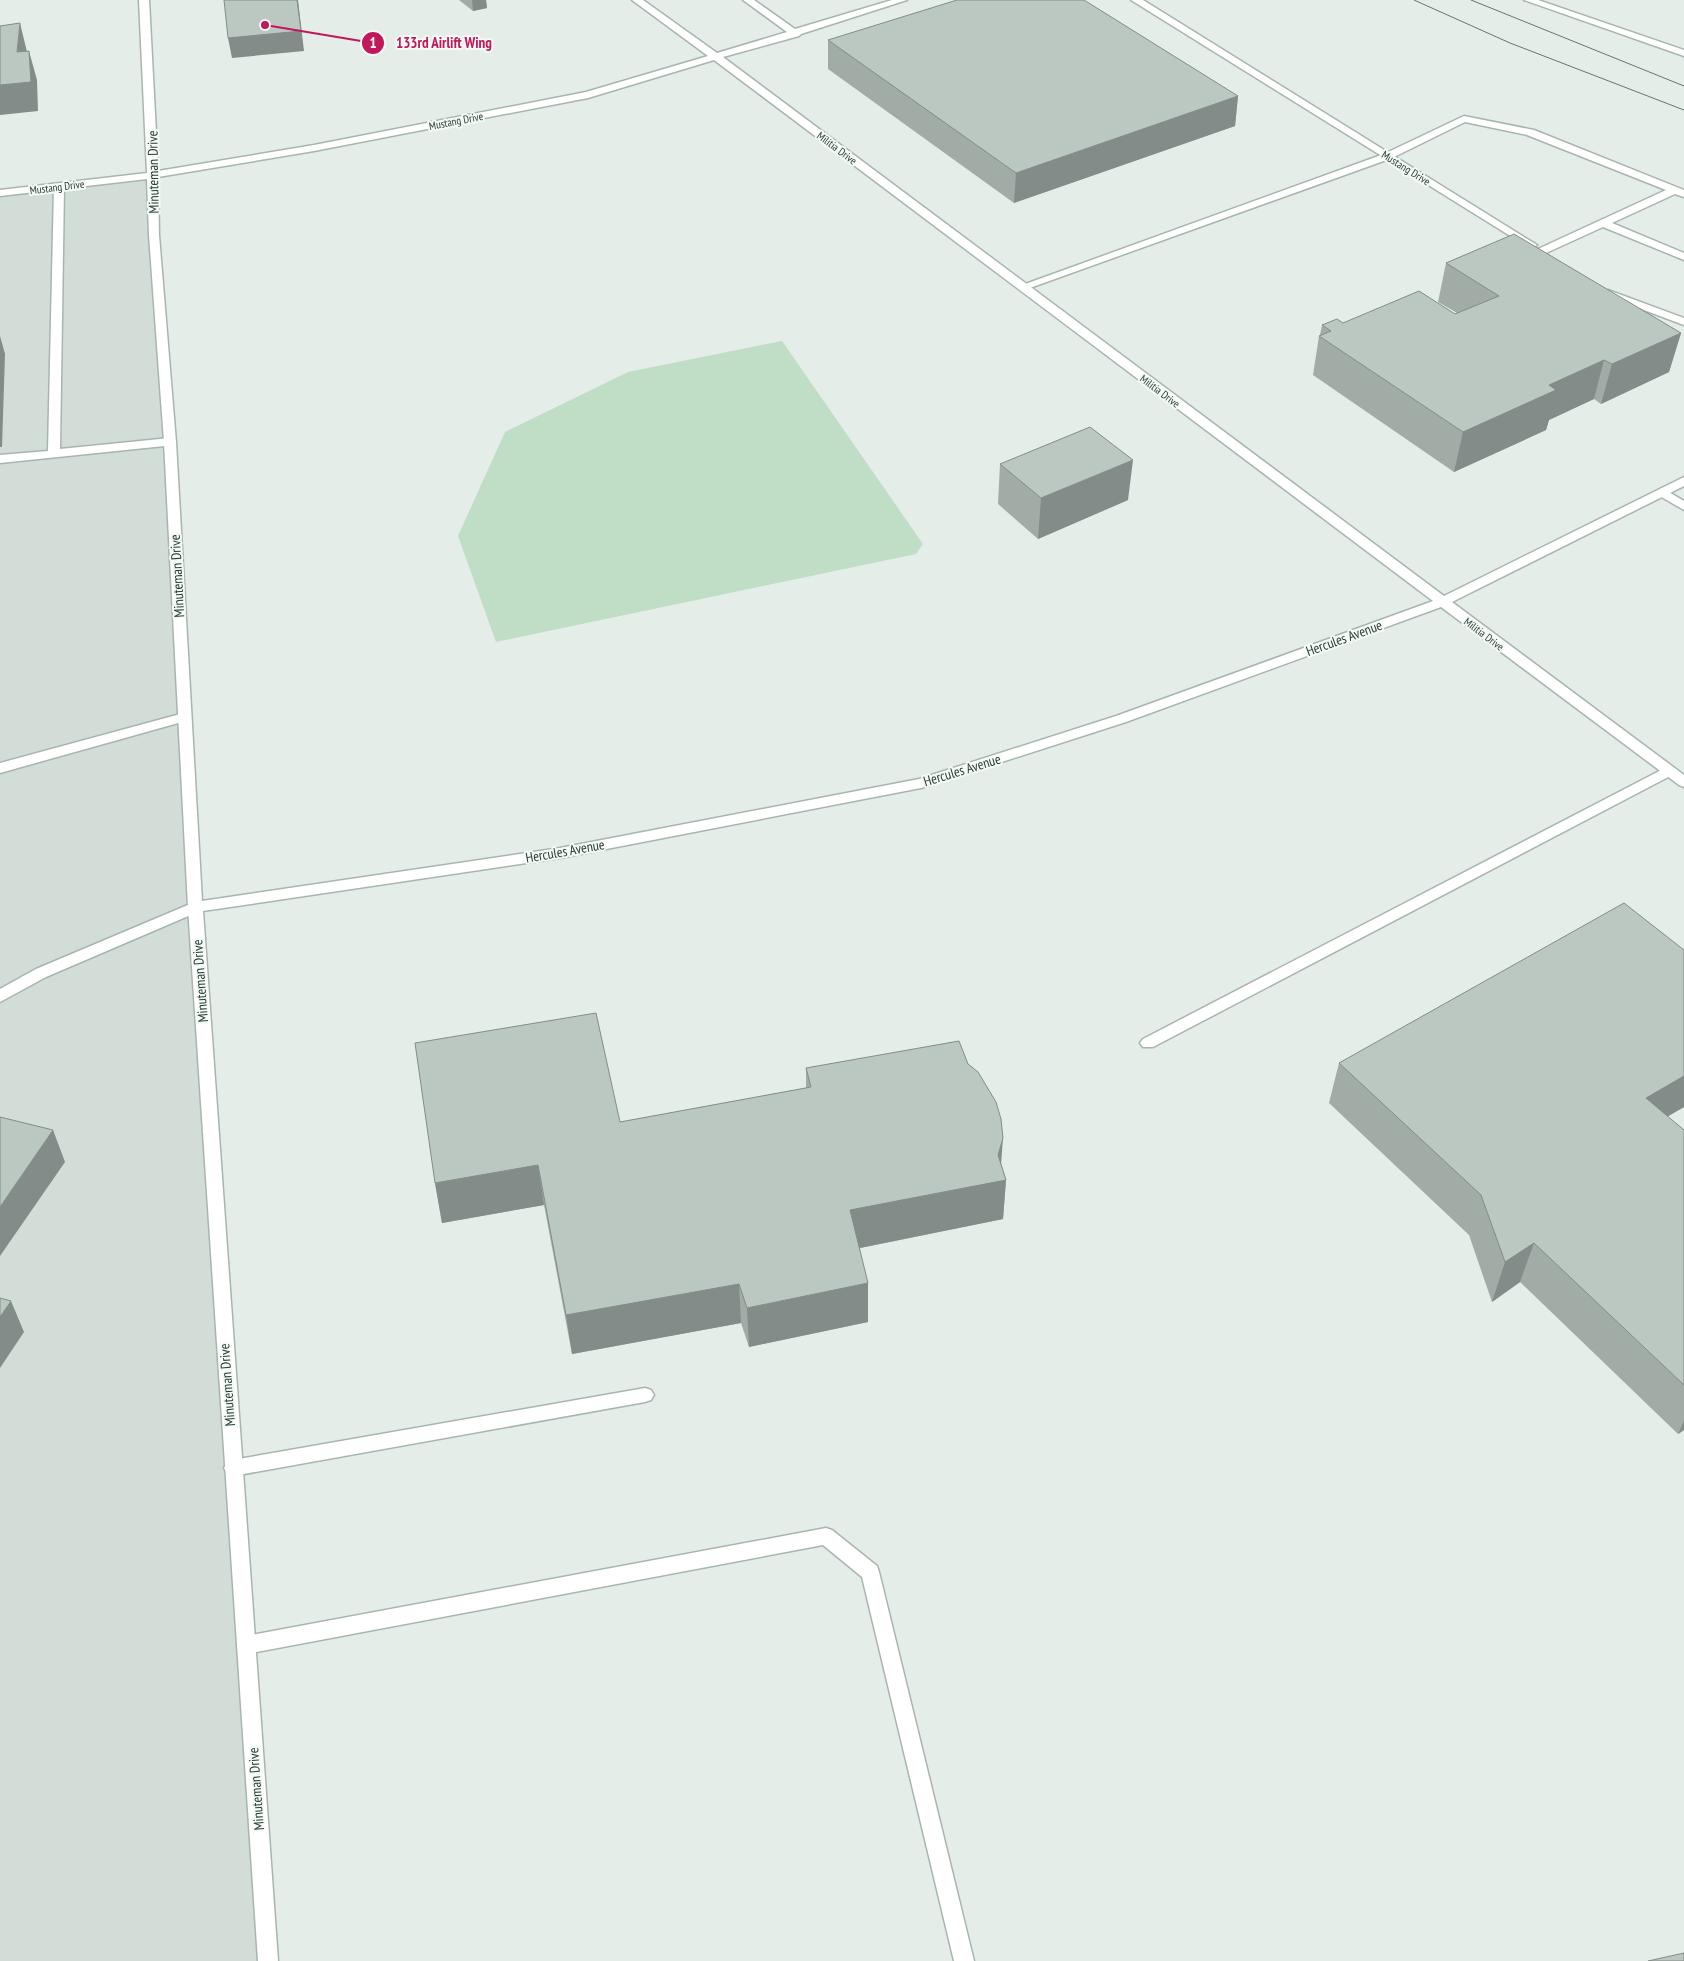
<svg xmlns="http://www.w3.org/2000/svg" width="1684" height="1961" font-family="'PT Sans Narrow',sans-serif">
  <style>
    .built { fill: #d3ddd8 }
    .green { fill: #c0ddc5 }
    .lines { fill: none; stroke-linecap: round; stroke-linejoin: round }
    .service-casing { stroke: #a8b5af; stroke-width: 3 }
    .minor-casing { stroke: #a8b5af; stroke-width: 3 }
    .service { fill: #fff; fill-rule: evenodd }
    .minor { fill: #fff; fill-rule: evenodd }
    .tram { stroke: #607970; stroke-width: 1 }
    .wall { fill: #a1aca7 }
    .shaded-wall { fill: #838c88 }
    .building { fill: #bbc8c2; stroke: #838c88 }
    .labels { text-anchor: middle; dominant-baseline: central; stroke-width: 4; stroke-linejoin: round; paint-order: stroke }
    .far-street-label { font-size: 11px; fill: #253e35; stroke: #f6faf7 }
    .street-label { font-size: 14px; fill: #253e35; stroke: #f6faf7 }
    .leader { fill: none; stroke: #c2185b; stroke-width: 2 }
    .callout-dot { fill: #c2185b; stroke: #f6faf7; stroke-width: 2 }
    .mark-label { font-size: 15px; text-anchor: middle; font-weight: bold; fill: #fff }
    .callout-label { font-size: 15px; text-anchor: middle; font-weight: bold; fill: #c2185b; stroke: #f6faf7; stroke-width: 4; stroke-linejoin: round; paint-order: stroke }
  </style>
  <rect width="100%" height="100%" fill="#e5ede9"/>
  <path class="built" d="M154,175L272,1961H0V193Z"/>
  <path class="green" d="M782,341L923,544L916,554L496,642L458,536L505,432L628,372Z"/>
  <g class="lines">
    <defs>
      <path id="service" d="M1524,0H1538L1684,50V56Z
        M1464,116L1534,130L1684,190V197L1675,194L1612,223L1684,253V260L1603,227L1546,253H1538V249L1666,190L1527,135L1465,122L1392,158L1027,289L1023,290L1017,287L1384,154Z
        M59,184L64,187L60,449L170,438L174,439V445L0,463V455L48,451L54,187Z
        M1662,488L1684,501V510L1658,495L1656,492Z
        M184,713L191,717L189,720L0,773V763Z
        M1669,766L1674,768L1676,771L1674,774L1153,1047H1143L1140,1043L1143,1039Z
        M195,902L200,903L202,907L200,911L46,977L0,1002V989L36,969Z
        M645,1388L651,1390L654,1395L651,1400L645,1402L233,1476L227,1473L224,1468L227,1463L233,1460Z
        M826,1528L832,1530L877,1566L879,1572L974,1961H954L862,1577L823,1545L246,1654L239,1651L237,1645L239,1639L246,1636Z"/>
      <path id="minor" d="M139,0H149L158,171L314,145L586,92L708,56L632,0H643L717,53L787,32L743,0H754L795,29L892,0H907L801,34L799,36L723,57L1444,596L1684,477V486L1452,602L1684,775V787L1679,785L1441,607L1126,722L921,788L560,858L203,911L278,1961H258L188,907L164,442L149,235L147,179L0,196V190L147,173ZM714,60L1433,601L1116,716L919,779L560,848L202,901L176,442L159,235L158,177L314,151L588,98Z
        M1131,0H1143L1537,245L1532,248L1528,247Z
        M1608,290L1684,318V325L1604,295V291Z"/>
    </defs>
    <use href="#service" class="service-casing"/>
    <use href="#minor" class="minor-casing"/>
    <use href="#service" class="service"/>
    <use href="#minor" class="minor"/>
    <path class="tram" d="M1414,0L1510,43L1684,110
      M1471,0L1684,86"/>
  </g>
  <path class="wall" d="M459,0H488H486L487,8L473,11Z
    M828,40L1238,96L1235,126L1014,203L828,69Z
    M1446,263L1681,333L1669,372L1601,404L1594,399L1549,420L1546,430L1454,472L1313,375L1319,336L1320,335L1322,325L1455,314L1457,313L1438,302Z
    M1000,464L1128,500L1038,539L998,504Z
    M1684,950V1107L1667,1116L1684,1131V1430L1678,1434L1520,1282L1492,1302L1469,1235L1329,1103L1339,1063Z
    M806,1068L1001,1163L1006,1180L1003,1219L860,1248L868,1322L749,1347L741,1323L572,1354L544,1205L442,1223L435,1183L620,1122L806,1088Z"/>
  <path class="shaded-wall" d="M297,0H298L304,51L232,58L228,38Z
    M472,0H488H486L487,8L473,11Z
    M20,23L27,52H17Z
    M29,51L37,80L38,111L0,115V85Z
    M1238,96L1235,126L1014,203L1016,173Z
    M1681,333L1669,372L1601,404L1612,364Z
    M0,336L5,354L2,447H0Z
    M1604,360L1594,399L1549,420L1546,430L1454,472L1463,432L1549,385Z
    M1133,460L1128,500L1038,539L1041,498Z
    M1684,1076V1107L1631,1138L1646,1098Z
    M53,1130L65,1162L0,1256V1207Z
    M1003,1138L1000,1178L1006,1180L1003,1219L850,1250V1210L998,1155Z
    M538,1165L544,1205L442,1223L435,1183Z
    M1534,1243L1520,1282L1492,1302L1505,1262Z
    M868,1283V1322L749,1347L747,1308Z
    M739,1284L741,1323L572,1354L566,1315Z
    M11,1301L24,1332L0,1368V1317Z
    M1684,1421V1430L1678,1434Z"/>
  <path class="building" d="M224,0H297L301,31L228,38Z
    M957,0H1084L1238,96L1016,173L828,40Z
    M20,23L17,52L29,51L31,82L0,85V26Z
    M1514,234L1681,333L1612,364L1604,360L1549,385L1556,390L1463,432L1319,336L1331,331L1322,325L1337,319L1343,323L1419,291L1455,314L1499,296L1446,263Z
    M1090,427L1133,460L1041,498L1000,464Z
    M1624,903L1684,950V1076L1646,1098L1684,1130V1385L1534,1243L1505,1262L1481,1195L1339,1063Z
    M596,1013L620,1122L811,1087L806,1068L959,1041L968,1064L978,1072L996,1102L1001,1119L1003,1138L998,1155L1006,1180L850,1210L868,1283L747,1308L739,1284L566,1315L538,1165L435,1183L415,1043Z
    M0,1117L53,1130L0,1207Z
    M0,1298L11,1301L0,1317Z
    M1684,1953V1961H1648Z"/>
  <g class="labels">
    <g class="far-street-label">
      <text transform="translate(456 121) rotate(-11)">Mustang Drive</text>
      <text transform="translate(837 148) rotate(37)">Militia Drive</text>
      <text transform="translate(1406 168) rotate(32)">Mustang Drive</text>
      <text transform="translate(57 187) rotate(-7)">Mustang Drive</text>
      <text transform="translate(1160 391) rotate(37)">Militia Drive</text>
      <text transform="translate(1484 634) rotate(37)">Militia Drive</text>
    </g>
    <g class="street-label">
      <text transform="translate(153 172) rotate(-91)">Minuteman Drive</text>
      <text transform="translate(177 576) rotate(-93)">Minuteman Drive</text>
      <text transform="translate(1344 638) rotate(-20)">Hercules Avenue</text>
      <text transform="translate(962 770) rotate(-17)">Hercules Avenue</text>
      <text transform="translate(565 851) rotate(-10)">Hercules Avenue</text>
      <text transform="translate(200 981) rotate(-94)">Minuteman Drive</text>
      <text transform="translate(227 1385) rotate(-94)">Minuteman Drive</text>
      <text transform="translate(256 1789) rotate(-94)">Minuteman Drive</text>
    </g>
  </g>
  <path class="leader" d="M265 25L373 43"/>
  <g class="callout-dot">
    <circle cx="265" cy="25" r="5"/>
    <circle cx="373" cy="43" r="12"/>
  </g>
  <g class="mark-label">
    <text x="373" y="48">1</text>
  </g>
  <g class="callout-label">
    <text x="444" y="48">133rd Airlift Wing</text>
  </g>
</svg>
